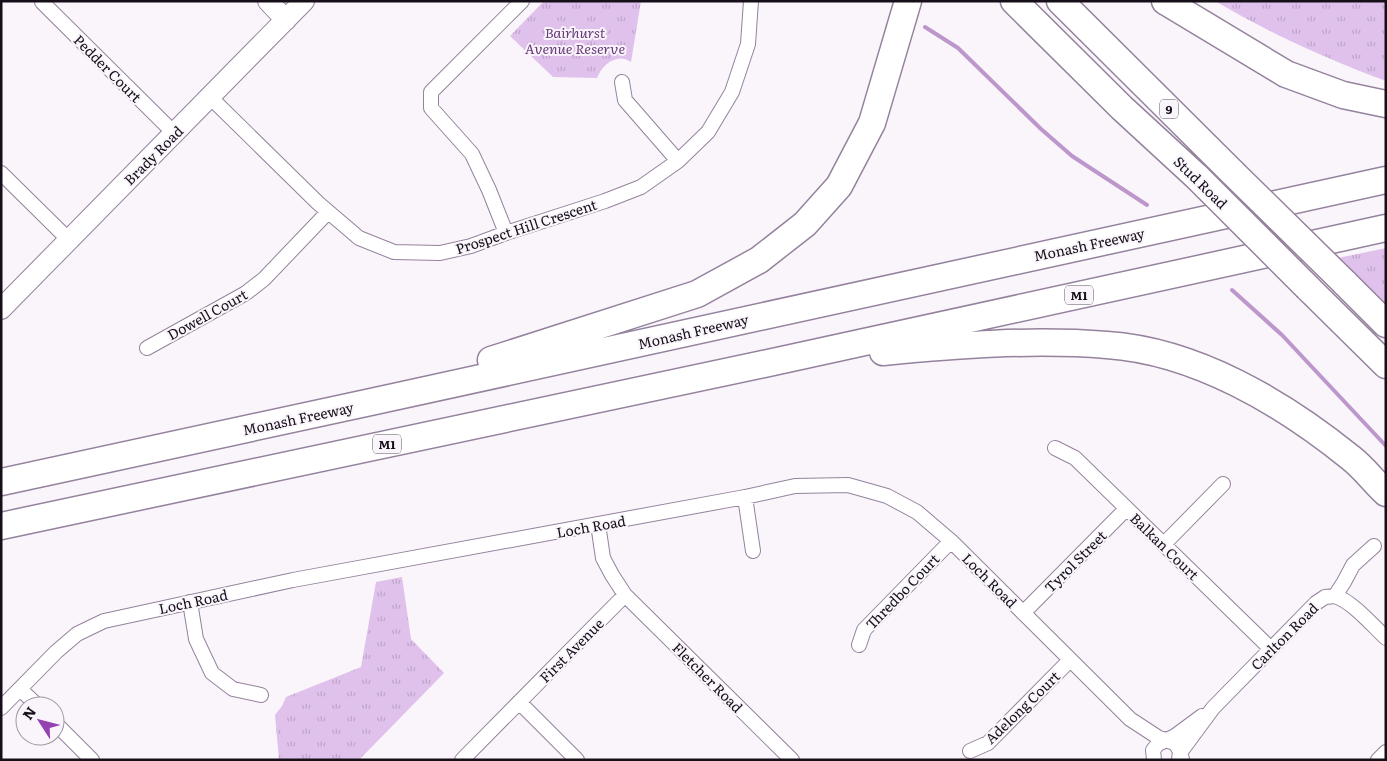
<svg xmlns="http://www.w3.org/2000/svg" width="1387" height="761" font-family="Literata,serif">
  <style>
    .grass { fill: url(#grass-tufts) }
    .lines { fill: none; stroke-linecap: round; stroke-linejoin: round }
    .stream { stroke: #bd97cc; stroke-width: 4 }
    .street-casing { stroke: #95829d; stroke-width: 16 }
    .secondary-casing { stroke: #95829d; stroke-width: 22 }
    .highway-casing { stroke: #95829d; stroke-width: 29 }
    .street { stroke: #fff; stroke-width: 14 }
    .secondary { stroke: #fff; stroke-width: 20 }
    .highway { stroke: #fff; stroke-width: 26 }
    .highway-bridge-casing { stroke: #95829d; stroke-width: 29; stroke-linecap: butt }
    .highway-bridge { stroke: #fff; stroke-width: 26 }
    .labels { text-anchor: middle; dominant-baseline: central; stroke-width: 4; stroke-linejoin: round; paint-order: stroke }
    .shield { fill: #f9f5fb; stroke: #5a545d; stroke-width: 1 }
    .shield-label { font-size: 12px; font-weight: bold; fill: #160f19 }
    .park-label { font-size: 14px; font-style: italic; fill: #68397a; stroke: #f9f5fb }
    .street-label { font-size: 14px; fill: #160f19; stroke: #f9f5fb }
  </style>
  <defs>
    <pattern id="grass-tufts" width="24" height="20" patternUnits="userSpaceOnUse" patternTransform="scale(1.25)"><rect width="24" height="20" fill="#e0c1ec"/><path d="M3 7l-1-3M5 7V3M7 7l1-3M15 17l-1-3M17 17v-4M19 17l1-3" fill="none" stroke="#bfa5ca"/></pattern>
  </defs>
  <rect width="100%" height="100%" fill="#f9f5fb"/>
  <path class="grass" d="M544,1H641L631,62C617,52 602,65 597,78L553,77L510,36Z
    M1215,1H1386V81C1327,59 1269,33 1215,1Z
    M1386,248V305L1338,258Z
    M402,577L411,639L444,673L359,760H279L275,715L282,706L286,697L361,667L376,582Z"/>
  <g class="lines">
    <path class="stream" d="M925,27L958,48L1041,129L1072,156L1147,205
      M1232,290L1282,335L1386,446"/>
    <defs>
      <path id="street" d="M42,2L174,133
        M622,82L625,100L678,161
        M210,97L318,203L359,238L394,252L440,253L471,246L506,233L605,201L641,187L678,161L708,132L732,92L748,44L751,1
        M1,173L69,240
        M506,233L489,190L472,154L431,108V92L522,1
        M147,348L246,293L264,279L328,212
        M1055,448L1075,458L1271,649
        M745,497L753,551
        M1164,544L1223,484
        M625,595L792,760
        M1335,596C1353,602 1372,625 1386,638
        M190,602L196,639L212,673L233,689L261,695
        M1023,613L1126,509
        M859,645L864,630L951,541
        M20,689L38,706
        M519,702L577,760
        M1,708L56,652L77,634L104,621L293,580L745,497L795,486L848,485L887,496L917,512L951,541L1130,719L1159,738L1175,743L1180,751L1179,760
        M55,723L92,760
        M970,751L988,743L1070,660
        M1182,759L1180,756L1182,750L1213,708L1316,603L1325,597L1335,596L1344,582L1353,565L1374,546
        M462,760L625,595L612,575L603,558L598,524
        M1154,760L1153,750L1158,744L1175,736L1202,716
        M1378,760L1386,752"/>
      <path id="secondary" d="M268,1L286,20
        M1,309L304,1"/>
      <path id="highway" d="M1014,1L1122,108L1197,177
        M1060,1L1233,173
        M1165,1L1286,74L1343,95L1386,104
        M1344,282L1386,324
        M1308,288L1386,365
        M883,352C958,345 1032,339 1107,345C1196,351 1283,403 1351,458C1364,468 1374,482 1386,493
        M491,360L697,294L759,260L805,224L839,186L872,123L908,1
        M1,482C463,383 924,280 1386,180
        M1,526L773,362L1386,228"/>
    </defs>
    <use href="#street" class="street-casing"/>
    <use href="#secondary" class="secondary-casing"/>
    <use href="#highway" class="highway-casing"/>
    <use href="#street" class="street"/>
    <use href="#secondary" class="secondary"/>
    <use href="#highway" class="highway"/>
    <defs>
      <path id="highway-bridge" d="M1233,173L1344,282
        M1197,177L1308,288"/>
    </defs>
    <use href="#highway-bridge" class="highway-bridge-casing"/>
    <use href="#highway-bridge" class="highway-bridge"/>
  </g>
  <g class="labels">
    <g class="shield">
      <rect x="1160" y="99.5" width="18" height="19" rx="4"/>
      <rect x="1065" y="285.5" width="28" height="19" rx="4"/>
      <rect x="373" y="434.5" width="28" height="19" rx="4"/>
    </g>
    <g class="shield-label">
      <text x="1169" y="109">9</text>
      <text x="1079" y="295">M1</text>
      <text x="387" y="444">M1</text>
    </g>
    <g class="park-label">
      <text x="575" y="32">Bairhurst<tspan x="575" dy="16">Avenue Reserve</tspan></text>
    </g>
    <g class="street-label">
      <text transform="translate(108 68) rotate(45)">Pedder Court</text>
      <text transform="translate(153 155) rotate(-45)">Brady Road</text>
      <text transform="translate(1201 182) rotate(44)">Stud Road</text>
      <text transform="translate(526 226) rotate(-18)">Prospect Hill Crescent</text>
      <text transform="translate(1089 244) rotate(-12)">Monash Freeway</text>
      <text transform="translate(207 314) rotate(-29)">Dowell Court</text>
      <text transform="translate(693 331) rotate(-13)">Monash Freeway</text>
      <text transform="translate(298 418) rotate(-12)">Monash Freeway</text>
      <text transform="translate(591 526) rotate(-10)">Loch Road</text>
      <text transform="translate(1165 546) rotate(44)">Balkan Court</text>
      <text transform="translate(1075 561) rotate(-45)">Tyrol Street</text>
      <text transform="translate(990 580) rotate(45)">Loch Road</text>
      <text transform="translate(902 591) rotate(-46)">Thredbo Court</text>
      <text transform="translate(193 601) rotate(-12)">Loch Road</text>
      <text transform="translate(1284 636) rotate(-45)">Carlton Road</text>
      <text transform="translate(571 650) rotate(-45)">First Avenue</text>
      <text transform="translate(708 677) rotate(45)">Fletcher Road</text>
      <text transform="translate(1022 707) rotate(-44)">Adelong Court</text>
    </g>
  </g>
  <rect width="1387" height="761" fill="none" stroke="#160f19" stroke-width="5"/>
  <g transform="translate(40 721) rotate(306)"><circle r="24" fill="#f9f5fb" stroke="#9e99a1"/>
  <path d="M0-4L9 19L0 12L-9 19Z" fill="#9442b1"/>
  <text y="-8" font-size="14" font-weight="bold" text-anchor="middle" fill="#160f19">N</text>
  </g>
</svg>
